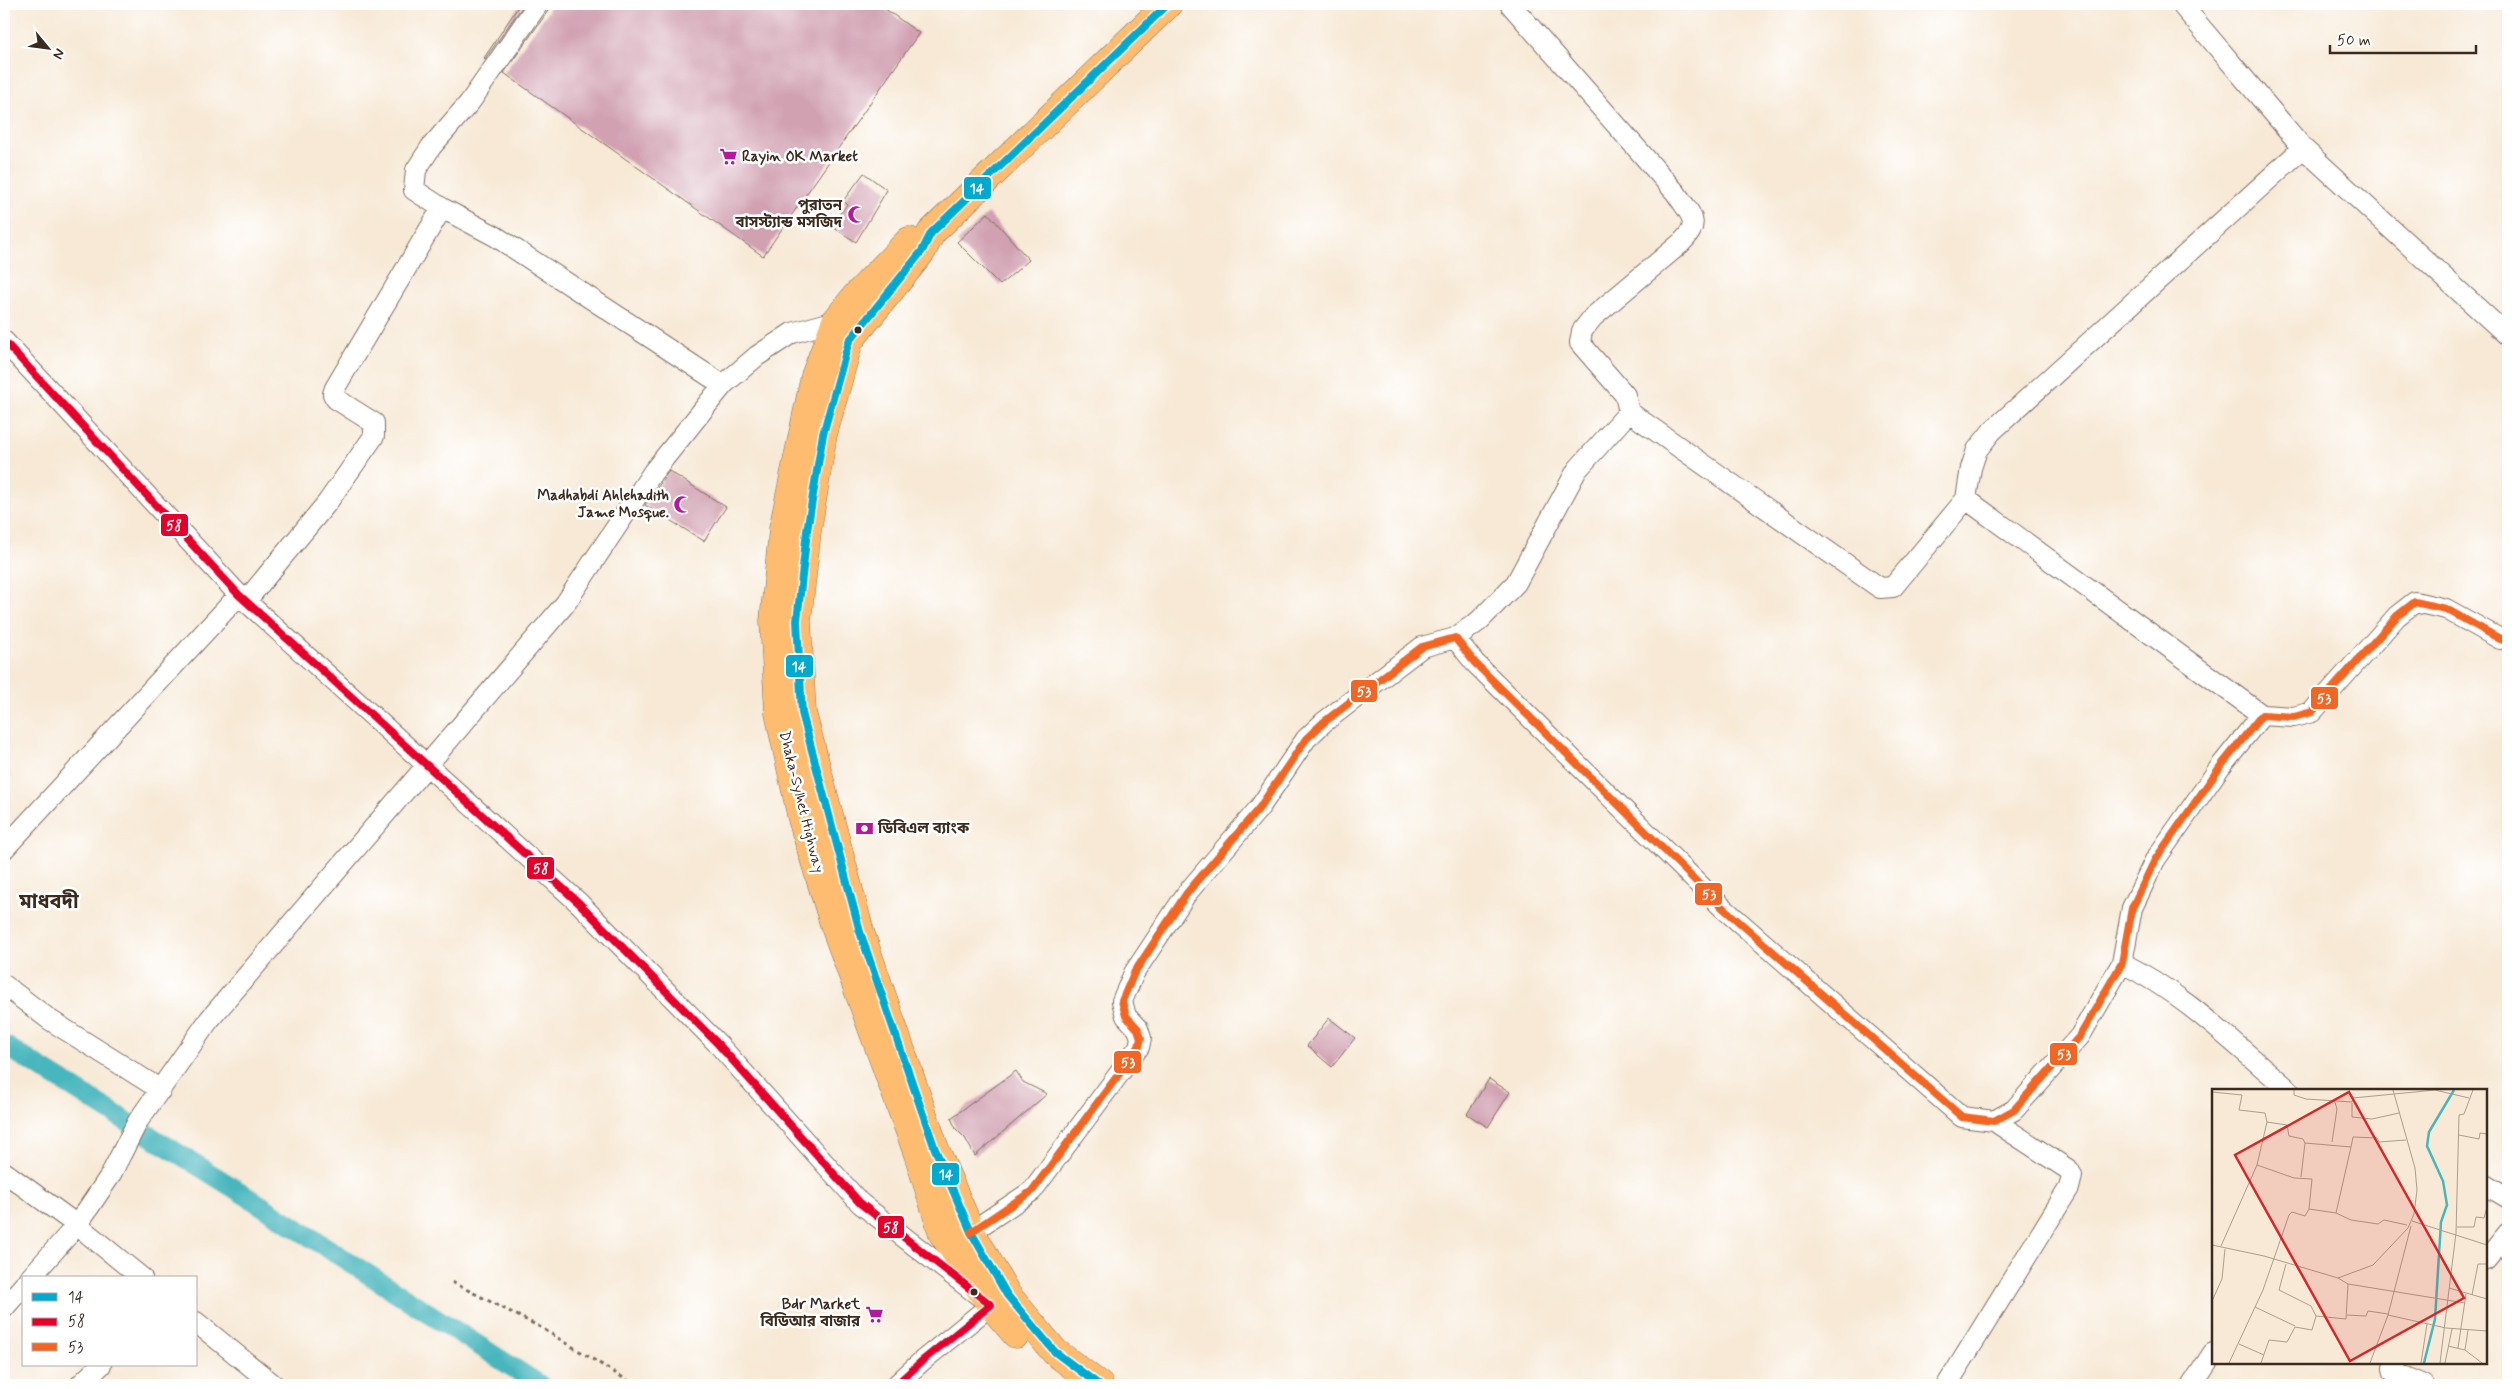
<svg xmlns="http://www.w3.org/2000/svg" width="2512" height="1389" font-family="Mynerve,'Noto Sans Bengali',sans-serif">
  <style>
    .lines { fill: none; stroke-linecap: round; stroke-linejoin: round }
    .canal { stroke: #47b6bd; stroke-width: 20 }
    .building { fill: #d1a1b2 }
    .minor-casing { stroke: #7d6d5e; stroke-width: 22 }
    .highway-casing { stroke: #7d6d5e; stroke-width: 29 }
    .path { stroke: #7d6d5e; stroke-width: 3; stroke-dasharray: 4 4; stroke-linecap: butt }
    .minor { stroke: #fff; stroke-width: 20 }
    .highway { stroke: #febc71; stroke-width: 28 }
    .bus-1-casing { stroke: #fff; stroke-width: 11 }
    .bus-2-casing { stroke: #fff; stroke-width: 11 }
    .bus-3-casing { stroke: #fff; stroke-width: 11 }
    .bus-1 { stroke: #00a9ce; stroke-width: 8 }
    .bus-2 { stroke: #e4002b; stroke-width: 8 }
    .bus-3 { stroke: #f26522; stroke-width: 8 }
    .bus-dot { fill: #3b2a1e; stroke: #fff; stroke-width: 2 }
    .labels { text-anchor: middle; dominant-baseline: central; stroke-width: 5; stroke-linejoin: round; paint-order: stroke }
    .poi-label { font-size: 15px; font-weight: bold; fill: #3b2a1e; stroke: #fff; text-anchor: end }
    .street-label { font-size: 15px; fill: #3b2a1e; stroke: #fff }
    .district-label { font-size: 20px; font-weight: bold; fill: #3b2a1e; stroke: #fff }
    .inset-river { fill: none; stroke: #47b6bd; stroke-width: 2.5 }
    .inset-road { fill: none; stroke: #ac9d8c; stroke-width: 1 }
    .view { fill: #d62828; fill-opacity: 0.15; stroke: #d62828; stroke-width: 2.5 }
    .inset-edge { fill: none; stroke: #3b2a1e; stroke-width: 2.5 }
    .line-badge { stroke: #fff; stroke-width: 2 }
    .badge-label { font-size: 14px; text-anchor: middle; font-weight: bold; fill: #fff }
  </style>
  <rect width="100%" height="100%" fill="#fff"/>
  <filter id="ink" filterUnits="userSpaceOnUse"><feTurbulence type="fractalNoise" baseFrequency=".02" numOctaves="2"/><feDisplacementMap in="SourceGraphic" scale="10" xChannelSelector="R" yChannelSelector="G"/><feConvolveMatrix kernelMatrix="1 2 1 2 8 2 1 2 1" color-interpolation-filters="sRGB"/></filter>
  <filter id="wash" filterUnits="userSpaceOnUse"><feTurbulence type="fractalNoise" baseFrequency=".0096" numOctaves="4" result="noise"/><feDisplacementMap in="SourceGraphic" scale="20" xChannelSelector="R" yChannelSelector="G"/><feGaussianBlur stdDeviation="1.12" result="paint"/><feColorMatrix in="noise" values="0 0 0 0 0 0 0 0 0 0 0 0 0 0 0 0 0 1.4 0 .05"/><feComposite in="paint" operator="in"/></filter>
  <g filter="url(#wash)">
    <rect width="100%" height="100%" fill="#f7e9d6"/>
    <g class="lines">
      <path class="canal" d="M4,1045L245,1195L540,1385"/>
    </g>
    <g id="blocks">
      <path class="building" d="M520,4H524L485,59L484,58Z
        M550,4H878L919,33L763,256L504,73L548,11Z
        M864,173L887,190L856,242L831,226L847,204L843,201Z
        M988,213L1029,260L1000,285L957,242Z
        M669,471L726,507L704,541L645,505Z
        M1329,1018L1355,1038L1332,1067L1307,1046Z
        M1016,1071L1023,1082L1047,1094L975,1156L965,1138L956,1129L951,1118Z
        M1489,1079L1510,1092L1488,1127L1467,1114Z"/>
    </g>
  </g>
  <g filter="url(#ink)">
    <use href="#blocks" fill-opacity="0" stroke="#7d6d5e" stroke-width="1"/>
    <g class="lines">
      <defs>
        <path id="minor" d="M538,4L470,102L431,147L416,170L414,190L442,208L495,236L723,385
          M1510,4L1676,193C1690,215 1703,222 1681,243L1593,317L1582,331L1580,343L1625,395L1629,412L1880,588L1893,587L1966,499L1971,468L1977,450L1992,431L2303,148
          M2181,4L2303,148L2508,336
          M4,341L239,595L579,903L718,1044L860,1203L991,1305L922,1361L896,1385
          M1966,499L2262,715
          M246,601L327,503L374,436V423L336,399L333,394L335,388L442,208
          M1455,638L1479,621L1516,583L1577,470L1629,412
          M4,849L239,595
          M2122,963C2185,994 2236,1046 2289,1090
          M4,985L50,1020L161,1090
          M4,1172L77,1225L142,1278
          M2486,1185L2508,1198
          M971,1232L1032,1191L1139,1047L1141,1038L1138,1029L1126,1016L1122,1001L1134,973L1187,893L1260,807L1306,739L1324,722L1422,647L1455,638L1475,663L1722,907L1962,1117L1994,1121L2014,1110L2080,1036L2122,963L2132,908L2155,860L2220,767L2262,715L2294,717L2312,712L2397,616L2415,602L2446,609L2500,639L2508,638
          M2486,1260L2508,1233
          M30,1278L77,1225L110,1176L138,1121L209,1020L565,604L653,472L723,385L757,356L792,333L836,321
          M4,1308L24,1285
          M196,1322L274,1385
          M2396,1363L2393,1368L2394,1372L2424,1385
          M80,1385L101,1365
          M1947,1385L2069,1188L2072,1176L2069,1170L1994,1121
          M2192,1385L2213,1353"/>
        <path id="highway" d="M909,241L856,296L836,321L815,376L783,529L774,621L779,713L802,819L834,924L918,1154L943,1234L991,1305L1016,1334
          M1099,1385L1055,1352L1007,1295L971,1232L935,1149L860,932L802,713L797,621L807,531L823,434L849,341L922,251L931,233L1168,4"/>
      </defs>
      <use href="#minor" class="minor-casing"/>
      <use href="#highway" class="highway-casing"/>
      <path class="path" d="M452,1282L540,1327L635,1385"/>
      <use href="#minor" class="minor"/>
      <use href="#highway" class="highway"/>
      <defs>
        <path id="bus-1" d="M1099,1385L1055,1352L1007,1295L971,1232L935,1149L860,932L802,713L797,621L807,531L823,434L849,341L922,251L931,233L1168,4"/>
        <path id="bus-2" d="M4,341L239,595L579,903L718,1044L860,1203L991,1305L922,1361L896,1385"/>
        <path id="bus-3" d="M971,1232L1032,1191L1139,1047L1141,1038L1138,1029L1126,1016L1122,1001L1134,973L1187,893L1260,807L1306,739L1324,722L1422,647L1455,638L1475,663L1722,907L1962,1117L1994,1121L2014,1110L2080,1036L2122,963L2132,908L2155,860L2220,767L2262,715L2294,717L2312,712L2397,616L2415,602L2446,609L2500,639L2508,638"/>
      </defs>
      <use href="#bus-1" class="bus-1-casing"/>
      <use href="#bus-2" class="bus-2-casing"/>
      <use href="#bus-3" class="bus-3-casing"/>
      <use href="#bus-1" class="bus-1"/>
      <use href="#bus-2" class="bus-2"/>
      <use href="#bus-3" class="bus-3"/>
    </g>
  </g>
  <defs>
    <symbol id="supermarket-bare" viewBox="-9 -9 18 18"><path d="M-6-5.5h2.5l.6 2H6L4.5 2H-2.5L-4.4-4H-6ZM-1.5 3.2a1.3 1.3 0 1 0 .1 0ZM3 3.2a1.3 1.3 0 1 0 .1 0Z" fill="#b5179e" stroke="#fff" stroke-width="2.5" paint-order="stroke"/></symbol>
    <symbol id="mosque-bare" viewBox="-9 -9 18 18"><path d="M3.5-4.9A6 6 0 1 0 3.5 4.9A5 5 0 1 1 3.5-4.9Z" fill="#b5179e" stroke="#fff" stroke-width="2.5" paint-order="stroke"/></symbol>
    <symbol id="bank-bare" viewBox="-9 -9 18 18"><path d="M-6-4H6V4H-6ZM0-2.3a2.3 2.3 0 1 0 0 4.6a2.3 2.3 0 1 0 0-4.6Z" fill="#b5179e" stroke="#fff" stroke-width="2.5" paint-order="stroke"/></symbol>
  </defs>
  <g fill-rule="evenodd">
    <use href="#supermarket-bare" x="716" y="144" width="25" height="25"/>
    <use href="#mosque-bare" x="844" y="202" width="25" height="25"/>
    <use href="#mosque-bare" x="670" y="492" width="25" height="25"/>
    <use href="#bank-bare" x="852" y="816" width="25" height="25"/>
    <use href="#supermarket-bare" x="862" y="1302" width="25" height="25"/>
  </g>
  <g class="bus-dot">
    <circle cx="858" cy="330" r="4.5"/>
    <circle cx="974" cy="1292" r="4.5"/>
  </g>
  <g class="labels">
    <g class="poi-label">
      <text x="742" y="157" text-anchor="start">Rayin OK Market</text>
      <text x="842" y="206">পুরাতন<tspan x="842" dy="17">বাসস্ট্যান্ড মসজিদ</tspan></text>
      <text x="669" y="496">Madhabdi Ahlehadith<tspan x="669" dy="17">Jame Mosque.</tspan></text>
      <text x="878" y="829" text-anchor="start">ডিবিএল ব্যাংক</text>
      <text x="860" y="1305">Bdr Market<tspan x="860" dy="17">বিডিআর বাজার</tspan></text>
    </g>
    <g class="street-label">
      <text transform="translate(801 802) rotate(76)">Dhaka-Sylhet Highway</text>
    </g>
    <g class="district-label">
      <text x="49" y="902">মাধবদী</text>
    </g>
  </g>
  <g transform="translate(2212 1089)">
    <rect width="275" height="275" fill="#f7e9d6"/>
    <path class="inset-river" d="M212,274L223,230L229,133L235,116L231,92L215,57L217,43L242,1"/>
    <path class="inset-road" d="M82,1V6L94,10L140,13L141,9L223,1L257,9M0,3L30,6L27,21L53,24L55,33L75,36L77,47L91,50L93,54L139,58L124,124L139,131L166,135L172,131L195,136M140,14V28L160,30L187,24M247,46L267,50L268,44L275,45M120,53L125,20L122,10M139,58L141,48L165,49L167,53L194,51M89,88L93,54M97,120L124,124M200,132L275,156M245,138H262L264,128L272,129L275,118M0,156L52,167L126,189L161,176L196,139L202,125L205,101L203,79L181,1M9,157L45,76L55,33M74,175L67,201L99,217L104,227M126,189L136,195L253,214M237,199L275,210M260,206L266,175H275M0,212L10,190L13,160M43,218L83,237M135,226L154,227L156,222L176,225M176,226L234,239L275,242M27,255L52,266M236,257L253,261L270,274M246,259L254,205M253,261L256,241M17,274L51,201L77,126L80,123L93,127L97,120L100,90L82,89L45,76M49,274L57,251L75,253L83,238L100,241L104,227L134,230L136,195M158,274L176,226L199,137M209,274L215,235M228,274L244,144L247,26L252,25L261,1M233,274L240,240"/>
    <path class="view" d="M137,3L252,209L138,272L23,66Z"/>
    <rect width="275" height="275" class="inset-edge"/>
  </g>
  <g class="line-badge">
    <rect x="963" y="176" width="29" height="24" rx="5" fill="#00a9ce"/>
    <rect x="160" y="513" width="29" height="24" rx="5" fill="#e4002b"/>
    <rect x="785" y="654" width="29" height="24" rx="5" fill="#00a9ce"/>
    <rect x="1350" y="679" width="28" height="24" rx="5" fill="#f26522"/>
    <rect x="2310" y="686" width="29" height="24" rx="5" fill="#f26522"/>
    <rect x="526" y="856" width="29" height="24" rx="5" fill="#e4002b"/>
    <rect x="1694" y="882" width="29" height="24" rx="5" fill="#f26522"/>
    <rect x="2049" y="1042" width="29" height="24" rx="5" fill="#f26522"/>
    <rect x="1113" y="1050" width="29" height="24" rx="5" fill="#f26522"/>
    <rect x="931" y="1162" width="29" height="24" rx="5" fill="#00a9ce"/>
    <rect x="877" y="1215" width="28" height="24" rx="5" fill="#e4002b"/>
  </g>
  <g class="badge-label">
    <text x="977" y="193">14</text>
    <text x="174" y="530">58</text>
    <text x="799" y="671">14</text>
    <text x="1364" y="696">53</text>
    <text x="2324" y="703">53</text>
    <text x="541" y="873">58</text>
    <text x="1709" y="899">53</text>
    <text x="2064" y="1059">53</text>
    <text x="1128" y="1067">53</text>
    <text x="946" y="1179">14</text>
    <text x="891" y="1232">58</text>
  </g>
  <rect width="2512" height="1389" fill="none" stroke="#fff" stroke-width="20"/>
  <rect x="22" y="1276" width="175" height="90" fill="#ffffff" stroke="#b1aaa5"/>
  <rect x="32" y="1293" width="25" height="8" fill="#00a9ce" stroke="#b1aaa5"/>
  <text x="68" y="1302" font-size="15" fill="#3b2a1e">14</text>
  <rect x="32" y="1318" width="25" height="8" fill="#e4002b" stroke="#b1aaa5"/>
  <text x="68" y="1326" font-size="15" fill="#3b2a1e">58</text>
  <rect x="32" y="1343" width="25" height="8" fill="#f26522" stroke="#b1aaa5"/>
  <text x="68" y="1352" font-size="15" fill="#3b2a1e">53</text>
  <g transform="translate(48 48) rotate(119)" stroke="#ffffff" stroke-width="4" paint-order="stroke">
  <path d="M0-4L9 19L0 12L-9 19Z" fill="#3b2a1e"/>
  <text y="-8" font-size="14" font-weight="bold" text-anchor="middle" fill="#3b2a1e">N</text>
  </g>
  <path d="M2330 45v8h146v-8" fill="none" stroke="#3b2a1e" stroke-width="2.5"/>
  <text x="2337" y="45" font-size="15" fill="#3b2a1e" stroke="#ffffff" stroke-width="4" paint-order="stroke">50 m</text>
</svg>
